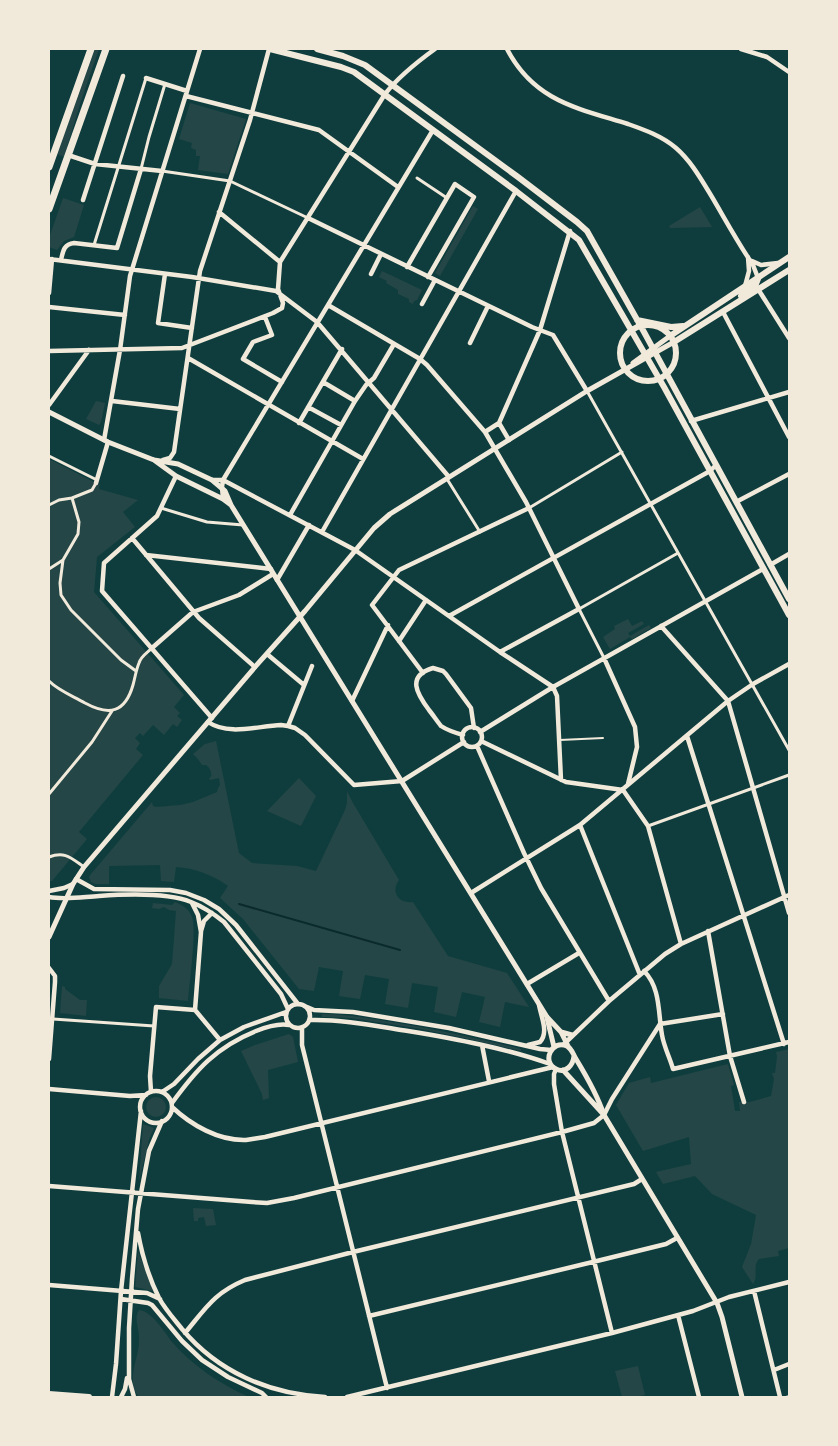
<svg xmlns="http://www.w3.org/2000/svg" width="838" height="1446" font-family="'Asap Condensed',sans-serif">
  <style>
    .green { fill: #244646 }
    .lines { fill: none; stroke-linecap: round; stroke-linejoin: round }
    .stream { stroke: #0a2a2b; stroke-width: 2 }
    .service { stroke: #f1e9da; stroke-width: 2 }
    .pedestrian { stroke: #f1e9da; stroke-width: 3 }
    .minor { stroke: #f1e9da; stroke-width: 4.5 }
    .tertiary { stroke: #f1e9da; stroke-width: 5 }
    .secondary { stroke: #f1e9da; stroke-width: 6 }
    .primary { stroke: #f1e9da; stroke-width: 7 }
  </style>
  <rect width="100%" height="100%" fill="#0f3d3e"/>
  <path class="green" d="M95,49H99L81,101L64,157L57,154Z
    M190,103L246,119L228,174L198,170L200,156H196V150L191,148L192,143L179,139Z
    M63,198L84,205L74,237L64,241L57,250L49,247V238Z
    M473,206L478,209L440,276L435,273Z
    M700,207L712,227L670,228L669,226Z
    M382,271L422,290L417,300L414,301L413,304L409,302V299L398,294V290L386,283L387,281L379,277Z
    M96,401L105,403L101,422L99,425L86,419Z
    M49,459L100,485L99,489L138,500L123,512L135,527L97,557L94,592L184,695L174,707L180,713L177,716L182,720L177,727L173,724L164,735L153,725L143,736L140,733L135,738L140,743L136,749L143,755L79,832L87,839L52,881H49Z
    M628,619L632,626L642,621L644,624L628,633L630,636L649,625L651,628L632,639L630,637L610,649L603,637L615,629L614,626Z
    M216,741L239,853L252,863L297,866L316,871L345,810L347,803V791L353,803L399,880C390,892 399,904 413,902L448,956L507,973L529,1007L505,1002L500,1027L479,1022L485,997L462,992L456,1017L434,1012L438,987L412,983L408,1008L385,1004L389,979L365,975L360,999L339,996L343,971L319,967L314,991L299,989L243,919L220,898L228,886C213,875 194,868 176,867L174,882L161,881L160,865L109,866V884H95L91,882L89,877L91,874L152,802L153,806L156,807L180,805L193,802L217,792L218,788L220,785L219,778L210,780L209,778L211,777C212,772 210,768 206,765H202L198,759L193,754L205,744Z
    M299,778L316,796L301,826L267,811Z
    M175,902C183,905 189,909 192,917C197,929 189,985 188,1001L159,998V986L172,964L176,911L169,910L164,907L159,909L152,908L153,903L172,905Z
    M62,986L65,987V989L80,1000H87L86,1016L60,1013Z
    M322,1014C348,1014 373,1019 398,1023C439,1030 480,1039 521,1049V1051L464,1038L421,1029L351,1018L322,1017Z
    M289,1034L293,1037L298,1062L268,1070L269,1098L263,1100L262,1094L241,1051L255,1045Z
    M789,1049V1248L778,1251L779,1256L759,1259C752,1266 759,1276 753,1284L742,1267L751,1244L756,1215L712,1194L695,1176L663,1184L656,1172L691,1164L689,1137L643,1151L616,1105L629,1083L650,1077L651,1083L728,1064L734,1085L731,1086L735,1111H740L739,1102H750L771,1096L774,1079L772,1073H775L777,1056L776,1052Z
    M146 1107a10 10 0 1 1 20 0a10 10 0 1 1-20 0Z
    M143,1124L154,1128L149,1140L139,1181Z
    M193,1208L213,1209L216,1225L206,1226L204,1217L198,1218V1221H194Z
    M138,1251L153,1291L135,1287Z
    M139,1310C152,1311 165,1333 172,1342C193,1366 220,1384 249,1397H139C134,1392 132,1383 133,1375C134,1363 139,1353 139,1340C140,1329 133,1320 139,1310Z
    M638,1366L645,1395L635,1397H622L615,1371Z"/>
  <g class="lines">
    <path class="stream" d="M239,904L400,950"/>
    <path class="service" d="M560,740L603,738"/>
    <path class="pedestrian" d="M141,169L149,137L165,84
      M162,171L230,181L308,218
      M417,178L447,198
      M94,245L146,78
      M587,391L789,750
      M49,456L97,480
      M447,479L480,532
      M49,505L59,500L72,498
      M161,508L207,522L243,525
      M529,508L622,452
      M63,560L60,583L61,595L71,610L121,660L136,671
      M49,569L63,560L78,534L79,522L72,498L92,490L96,483
      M604,658L579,609L678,553
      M49,681C59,691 73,696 85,703C109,716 125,713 133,685C135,678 136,670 139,663C141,656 147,653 152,648
      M49,794L92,742L112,711
      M648,826L789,775
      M49,857C65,851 71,858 84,867
      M53,1019L154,1026
      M787,1397H789"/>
    <path class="minor" d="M507,49C534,101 577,108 628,124C645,130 662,136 676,148C691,161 701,179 712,197C725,219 738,243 753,265L758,278
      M741,49L767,57L789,72
      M146,78L187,91
      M186,96L319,130L398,187
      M68,155L95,164L162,171
      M83,200L123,76
      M219,212L280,262
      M308,218L532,327L553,335L587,391
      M49,259L192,277L276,291L317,322L449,477
      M61,260C63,251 64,244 74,243L117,248L141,169
      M752,261L761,265L778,263
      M407,267L455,184L474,197L428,277
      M165,274L158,323L192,328
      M371,274L381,254
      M745,286L749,271L748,257
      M758,289L789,338
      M49,293L52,259
      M422,304L435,280
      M328,305L420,359L427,365L485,432
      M49,307L125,315
      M723,312L789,437
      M265,317L272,335L253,342L243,359L282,382
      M470,343L488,306
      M49,351L182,348L273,313L282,308L283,303L278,289L280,262L385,94C399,76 417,62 435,49
      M188,358L363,459
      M323,382L355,401
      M112,401L180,409
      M49,405L89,350
      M308,407L341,425
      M691,421L789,392
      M299,423L342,349
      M499,423L540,330L570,231
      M104,440L120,350L130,276L200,49
      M163,460L170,458L174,452L200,271L250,120L269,49
      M176,476L157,516L104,563L102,591L212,718
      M212,480H223L355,550L500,652L553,687L557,696L561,780
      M96,483L108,442
      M223,499L222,487L223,480L433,130
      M736,502L789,474
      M290,515L355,401L366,385L374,378L394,344
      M322,532L516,191
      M132,538L199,618L255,667
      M146,555L271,569
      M770,565L789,554
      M277,580L309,525
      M449,616L710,471L716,465
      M661,626L728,701L789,913
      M399,641L426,600
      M152,648L193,612L239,595L273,574
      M500,652L579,609L526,502L485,432L499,423L509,440
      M267,654L304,685
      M604,658L635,727L637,747L628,784
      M423,673L372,605L399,570L529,508
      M352,701L388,625
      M208,722C229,736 257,726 281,725L288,726L295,728L305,735L354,785L402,781L464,742
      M288,726L312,666
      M462 737a10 10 0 1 1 20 0a10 10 0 1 1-20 0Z
      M480,732L553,687L763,569
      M463,735C456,733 447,730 441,726C437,721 433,715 429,710C417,694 406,676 433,668L443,671L446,674L471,708L474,728
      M687,736L784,1044
      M481,741L566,782L623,790L648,826L681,944
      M477,746L524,853L541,888L609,1001
      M580,825L640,975
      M76,879L94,889L170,890L186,893L204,900L219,909L236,925L298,1004
      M49,891L64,888L73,884
      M471,893L580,825L728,701L753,684L789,664
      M49,897C65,900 82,897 99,896C126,894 166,892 191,902C204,907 214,914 224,922L281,994L288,1009
      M192,903L198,915L201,932L195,1010
      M201,931L204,921L212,913
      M708,931L730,1056L744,1102
      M49,968L55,976V982L49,1059
      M644,971C661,988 658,1014 662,1035C664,1047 670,1058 673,1069L789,1042
      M527,984L579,953
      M286 1016a12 12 0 1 1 24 0a12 12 0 1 1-24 0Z
      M307,1007L314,1010L353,1012L449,1028L540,1049L551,1050
      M309,1020C342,1019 376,1026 408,1031C456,1039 505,1048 550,1064
      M302,1027V1045L387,1388
      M564,1044L609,1001L665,954L681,944L789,895
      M482,1045L489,1081
      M528,1045L540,1042C549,1032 541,1017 539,1005
      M556,1069L554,1074V1084L562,1132L612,1333
      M49,1089L130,1096L146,1095
      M140 1107a16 16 0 1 1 32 0a16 16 0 1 1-32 0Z
      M151,1092L150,1076L156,1007L195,1010L220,1040
      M162,1092L174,1084L198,1059L220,1040L244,1027L286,1012
      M172,1103C196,1070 216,1047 256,1031C266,1027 278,1023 289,1025
      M172,1107C191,1125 219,1141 246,1140C252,1139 259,1138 265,1137L553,1067
      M49,1186L252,1202L267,1203L294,1198L562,1132L594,1123L604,1115L612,1099L660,1024L723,1014
      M138,1233C142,1255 149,1278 159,1298C165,1309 174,1319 182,1329C218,1372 269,1394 325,1397
      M49,1285L147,1293L160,1299
      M754,1291L780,1397
      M121,1299L148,1303L152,1305L182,1341L202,1360L228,1377L262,1393L266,1397
      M678,1315L699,1397
      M369,1316L601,1260L666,1244L677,1238
      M185,1333C206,1308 214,1293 245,1280L353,1252L634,1184L642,1179
      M774,1370L789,1364
      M112,1397L116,1364L121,1291L141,1111
      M121,1397L125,1389L127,1378
      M134,1397L129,1379V1328L132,1279L138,1209L149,1151L162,1121
      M347,1397L612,1333L693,1311L729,1297L789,1282"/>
    <path class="tertiary" d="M633,363L670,336
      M49,412L108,442L154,460L178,464L212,480L225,491L231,505L547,1017L561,1032L568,1046
      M154,460L176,476L223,499L231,505
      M49,937L73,884L84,867L255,667L305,611L374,528L390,514L587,391L674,342
      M547,1018L554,1047
      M561,1032L572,1035
      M574,1056C573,1065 566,1074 556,1069C541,1062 552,1039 567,1046C572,1049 573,1054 576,1059C587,1077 597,1094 604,1115
      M563,1070L604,1115L717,1303L722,1317L742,1397"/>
    <path class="secondary" d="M270,49L341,67L354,72L516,191L579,240L664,387L789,615
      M317,49L343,56L365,65L518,177L577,222L587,231L644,332L789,599
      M741,296L756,284L758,279
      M637,320L671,327L683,326
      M620 353a28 28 0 1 1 56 0a28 28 0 1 1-56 0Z
      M670,336L789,257
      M674,342L789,270
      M49,1394L89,1397"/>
    <path class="primary" d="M49,167L91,49
      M49,209L106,49"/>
  </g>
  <rect width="838" height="1446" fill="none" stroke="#f1e9da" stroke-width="100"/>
</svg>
